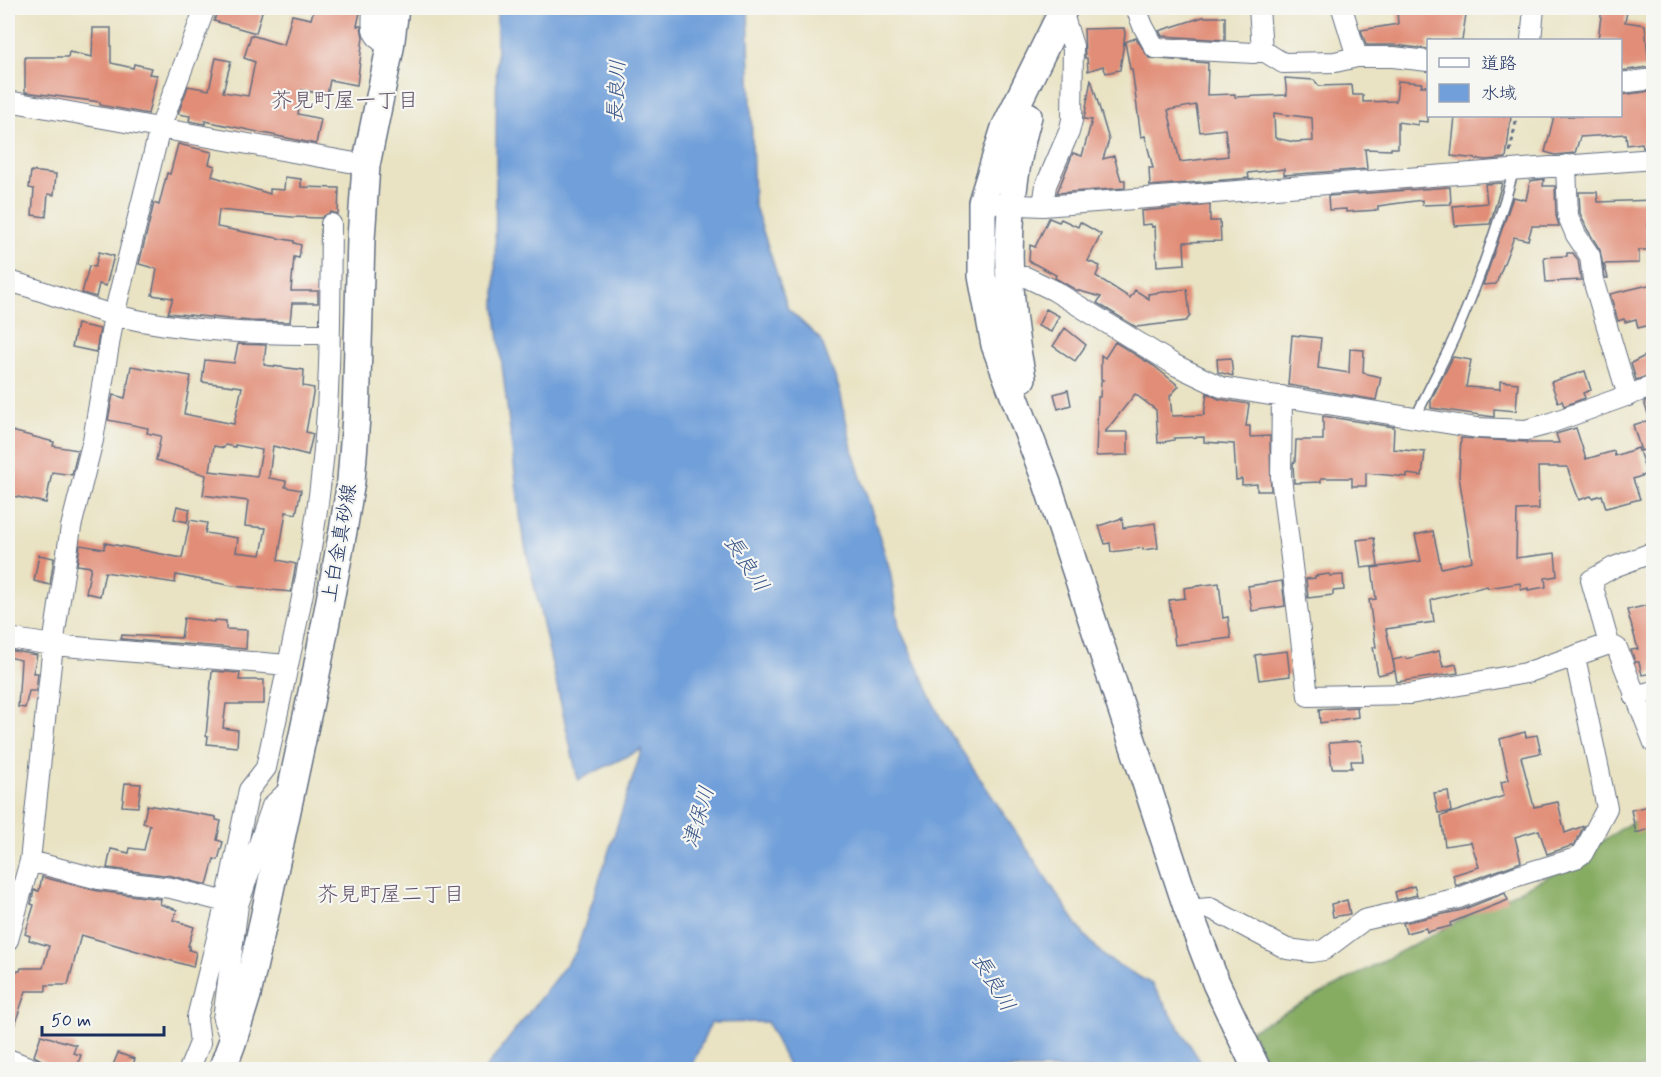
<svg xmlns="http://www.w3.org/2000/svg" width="1661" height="1077" font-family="Mynerve,'Klee One',sans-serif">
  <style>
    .forest { fill: #86ac62; stroke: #506e60; stroke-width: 1.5 }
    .water { fill: #709fd9; stroke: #46679c; stroke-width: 1.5 }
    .building { fill: #e18d77; fill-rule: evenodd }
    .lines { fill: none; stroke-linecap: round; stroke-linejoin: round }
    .lane-casing { stroke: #636e81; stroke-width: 12 }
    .street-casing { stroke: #636e81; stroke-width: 22 }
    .secondary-casing { stroke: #636e81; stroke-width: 30 }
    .path { stroke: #636e81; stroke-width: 3; stroke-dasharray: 4.5 4.5; stroke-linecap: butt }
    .lane { stroke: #fff; stroke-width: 9 }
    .street { stroke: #fff; stroke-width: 20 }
    .secondary { stroke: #fff; stroke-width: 27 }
    .labels { text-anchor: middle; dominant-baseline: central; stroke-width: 4.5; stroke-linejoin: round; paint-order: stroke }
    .street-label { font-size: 20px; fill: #1b2f5e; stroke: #f6f6f2 }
    .water-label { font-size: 21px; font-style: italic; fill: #395689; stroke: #f6f6f2 }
    .neighbourhood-label { font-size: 21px; fill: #605067; stroke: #f6f6f2 }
  </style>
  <rect width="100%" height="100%" fill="#f6f6f2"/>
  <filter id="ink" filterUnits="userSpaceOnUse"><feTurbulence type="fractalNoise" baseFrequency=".0167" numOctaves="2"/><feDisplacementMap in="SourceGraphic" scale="12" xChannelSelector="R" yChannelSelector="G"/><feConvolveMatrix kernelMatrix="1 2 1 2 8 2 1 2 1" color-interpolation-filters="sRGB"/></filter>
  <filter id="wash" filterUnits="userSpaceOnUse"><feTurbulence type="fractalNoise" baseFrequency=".008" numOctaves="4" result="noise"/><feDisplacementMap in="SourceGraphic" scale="24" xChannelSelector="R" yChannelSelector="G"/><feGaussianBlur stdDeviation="1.35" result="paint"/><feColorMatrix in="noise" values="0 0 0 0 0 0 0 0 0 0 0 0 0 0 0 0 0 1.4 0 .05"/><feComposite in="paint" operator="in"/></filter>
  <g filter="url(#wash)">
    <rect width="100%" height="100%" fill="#e9e3c3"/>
    <path class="forest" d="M1641,816L1653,820V1069H1270L1250,1031L1468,916L1547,877Z"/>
    <path class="water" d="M497,8H748L754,203L788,309L821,340L840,391L852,449L890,570L899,627L942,721L1082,932L1106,958L1152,984L1205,1069H790L767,1022L711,1023L690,1069H485L576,952L642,749L578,780L522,531L495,307Z"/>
    <g id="blocks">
      <path class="building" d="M218,8H263L256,33L214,21Z
        M314,8H361L357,26H361L363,37L357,85L330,80L327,95L302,90L298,114L321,119L316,144L205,121V124L189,121L190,116L178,114L188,86L209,90L216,58L231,61L223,92L248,96L255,62L244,58L251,35L284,45L292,15L311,19Z
        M1410,8H1467L1462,40H1428V49L1394,45H1366L1361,30L1398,24L1397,11H1410Z
        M1602,8H1620V11L1627,12L1625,22L1645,25L1649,67L1620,71V40H1598Z
        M1203,17H1225V40L1162,36L1159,31Z
        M93,28H111V63L133,68L134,64L151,68L149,74L157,75L148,114L100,105V102L25,92V57H68L69,52L92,57Z
        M1124,28L1125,34L1120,70L1106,73L1103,66L1088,71L1087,58H1085L1084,29Z
        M1136,38L1149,58L1208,63L1207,95L1235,94V97L1287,95L1285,78L1314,80L1319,86L1352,85L1353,95H1363V102L1396,101L1398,81L1422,83L1421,86H1428V122L1418,121V125L1398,122V148H1391V150L1365,149L1367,169L1284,175V169L1248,173L1249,178L1150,186L1149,168H1153L1145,136L1141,137L1132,69H1130L1125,42ZM1196,105L1200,132L1225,129L1228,156L1180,162L1168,110ZM1274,113L1312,118L1313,141L1294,142L1275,138Z
        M1091,79L1109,140L1103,159L1114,156L1121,180H1125V188L1057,193L1073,153L1082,156L1092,120L1084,119Z
        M1653,91V147L1643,148L1642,143L1627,145L1626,134L1580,137L1575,153L1555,155L1545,152L1554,116H1620V95Z
        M1455,116H1511L1506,158L1487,160L1451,156Z
        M178,144L212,152L209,164L215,166L212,176L270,194V189L284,190L285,177L301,179V187L339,188L338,214L331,212L321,218L292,217L219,210L217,227L294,241V243L301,245L299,258L294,257L291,291H318V303H292L290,322L250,321L168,313L173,298L152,295L157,269L139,264L154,203L159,205L167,173L170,174Z
        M31,171L56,174L54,195L48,194L46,217L32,215L34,189L29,188Z
        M1544,179L1543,186H1555L1556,216L1559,226H1532L1528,240L1514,237L1496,284L1483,285L1513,197L1526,200L1530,181Z
        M1502,183L1490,224L1455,226L1453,206L1487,203L1485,184Z
        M1450,187L1451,204L1422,205V200L1378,206V210L1346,212V209L1329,210L1328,196Z
        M1579,192H1597L1598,202L1653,200V224H1648L1647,250H1639V263L1604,264L1608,278H1605L1600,250L1587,229L1580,213Z
        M1210,205V221H1220L1221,241L1184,242L1185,264L1157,266L1155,226L1152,227L1151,224L1142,225L1141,211Z
        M1049,218L1059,222L1061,219L1078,227L1080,222L1101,234L1088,261L1100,266L1096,276L1130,298L1135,290L1149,299L1148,294L1187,289L1190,316L1186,321L1136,327L1097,303L1101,297L1076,290L1055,278L1056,275L1029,261L1030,245L1035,247Z
        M99,252L114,256L106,286L99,284L96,297L82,293L89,266L95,267Z
        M1567,253H1573L1578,260L1581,280L1546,282L1544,257L1567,256Z
        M1653,284V324L1638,328L1636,319L1625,322L1624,319L1618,321L1610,294Z
        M1046,309L1059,316L1051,332L1038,326Z
        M77,324L100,329L96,352L72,347Z
        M1065,328L1086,345L1075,361L1053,346Z
        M1292,335L1321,338L1318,368L1349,373L1350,349L1364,350L1363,373L1381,377L1376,400L1288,385Z
        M1115,342L1154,366L1179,386L1170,396L1172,416L1204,415L1207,393L1219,399L1249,404L1246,426H1250V437L1270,436L1271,491H1257V484L1242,485V479L1236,480L1234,444L1204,442V437L1174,438V440L1158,443L1156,410L1135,394L1105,432H1128V455L1096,456L1098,397H1100L1101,381L1103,380L1101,379V355L1105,358Z
        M238,344L266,345L264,365L304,370L303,386L314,388L306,432L313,434L308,455L273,446L269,478L286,481L285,487L301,490L296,514L286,512L278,560L296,564L291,592L233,586L176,575L175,583L105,572L100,596L86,593L91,567L77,565L80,545L104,549L105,543L182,558L190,520L207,523L205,533L238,538L236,552L261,555L266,528L245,526L248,501L203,495L206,475L156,460L161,436L147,433L148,428L108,420L113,395L125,398L131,366L191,376L184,414L234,424L242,387L202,382L205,360L234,363ZM225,445L235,447V445L262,450L257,477L210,471L214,446L224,448Z
        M1653,352V374L1636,380L1631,363Z
        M1453,357L1471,360L1466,387L1500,389V381L1518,383L1516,411L1494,409V417L1431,408V400Z
        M1231,358L1233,376L1218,372L1217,359Z
        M1585,371L1591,390L1583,393L1585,398L1564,406L1562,401L1558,402L1551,382Z
        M1068,390L1071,405L1058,409L1054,394Z
        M1653,399V447L1641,451L1633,425L1650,420L1644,402Z
        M1323,416L1394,427L1393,449L1425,452L1422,476L1407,474V477L1366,473V486H1352V478H1321V482L1294,483L1293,463L1295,462L1296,440H1323Z
        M1576,428L1586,459L1614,451L1615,456L1638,448L1647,474L1633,479L1640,499L1606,508L1602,495L1592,498L1591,496L1579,500L1567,467H1538L1539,509L1517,510L1516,558L1555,553L1557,576L1545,578L1546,587L1528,590V588L1521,590L1520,583L1488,588L1487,586L1431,600L1434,622L1386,629L1395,671L1378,675L1373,647H1376L1369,600L1376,599L1372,568L1421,561L1415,535L1433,531L1441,568L1472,561L1459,476L1461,438L1527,442V443H1559L1556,434Z
        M8,430L54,442L53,446L78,450L72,475L52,472L46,503L8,495Z
        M177,506L190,509L187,522L174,519Z
        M1122,518L1123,528L1155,523L1158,548L1143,550V548L1111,552L1110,543L1105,544L1099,526Z
        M1374,538L1378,566L1361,568L1357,540Z
        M39,555L54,558L50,585L34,581Z
        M1329,574L1330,576L1343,575L1344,590L1333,591V595L1308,598L1306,579L1315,578V576Z
        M1282,581L1285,606L1252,611L1248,586Z
        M1219,583L1223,618L1228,617L1231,638L1175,645L1169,600L1185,598L1184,588Z
        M1653,604V622L1650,623L1653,644V673L1642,675L1639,662H1635L1631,650L1638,649L1627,610Z
        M184,618L214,622V620L226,621V629L247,630L246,649L121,639L122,635L181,638Z
        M8,650L37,655L33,673H38L36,691H29L25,708L18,707L21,660L8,657Z
        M1287,651L1290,676L1259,680L1255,655Z
        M1439,651L1443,667L1456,664L1458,673L1397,682L1393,660L1405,657L1406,659Z
        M212,671L240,673L239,680H264V704H226L223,728L238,730L237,747L207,744L208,737L206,736Z
        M1357,707L1358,717L1320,723L1319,709Z
        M1525,732L1526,737L1537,735L1541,753L1521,757L1534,807L1558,802L1565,833L1584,826L1574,845L1547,854L1539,830L1515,837L1521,862L1456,886L1453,875L1479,867L1471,842L1445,846L1441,816L1504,796L1501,782L1509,780L1500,739Z
        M1361,741L1363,761H1351L1352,768H1332L1329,743Z
        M125,783L141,784L138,807L122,806Z
        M1448,791L1451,812L1438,813L1434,793Z
        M147,805L216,817V820L221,821L217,840L223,842L218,860L214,859L207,885L172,876L107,868L111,849L129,853L130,848L144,850L150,825L143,823Z
        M1653,805V828L1636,833L1631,810Z
        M42,877L98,891L161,899L160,904L177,910L173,920L194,927L188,946H190L189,950L196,952L193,967L81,935L68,985H46V991H26L10,1038L8,1037L11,971H20L21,968H43L49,946L29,940L30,936L25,934L34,905L31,904L34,890L39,891Z
        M1414,886L1417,895L1397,900L1395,892Z
        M1505,893L1508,900L1450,923L1451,926L1427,932L1426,928L1406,933L1403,923L1462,910Z
        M1347,900L1350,914L1333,917L1331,904Z
        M41,1035L76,1045L73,1053L81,1055L76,1070H48L45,1062L34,1056Z
        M118,1053L135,1059L131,1070H111Z"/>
    </g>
  </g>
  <g filter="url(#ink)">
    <use href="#blocks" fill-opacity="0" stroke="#636e81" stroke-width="1.5"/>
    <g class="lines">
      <defs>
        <path id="lane" d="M1416,417C1430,385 1448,354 1461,322C1482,273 1499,221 1514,170"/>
        <path id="street" d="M373,8C372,30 370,35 390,48
          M1136,8L1143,26L1155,48L1254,53L1262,50L1283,63L1335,62L1357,57H1393L1428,61
          M1259,8L1262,50
          M1342,8L1357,57
          M1531,40L1534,8
          M1620,83L1654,79
          M8,101L366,165
          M1566,165L1568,216L1576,235L1590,256L1593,280L1628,396
          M998,204L1043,206L1654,159
          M1043,206L1046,185L1069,132L1072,120L1073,46L1062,11
          M1010,278L1026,277L1053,290L1175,365L1221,387L1477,428L1526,430L1545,425L1654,386
          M8,281C45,290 80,307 118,316C186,332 259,334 329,334
          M1282,396L1281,477L1308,696L1410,694L1526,673L1609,644
          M1654,552L1614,567L1591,580L1609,644L1617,648L1654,743
          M8,638L53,645L287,665
          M1634,696L1654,691
          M30,861L99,879L171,888L238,905L272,806L292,787
          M1188,910L1210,908L1287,949L1311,952L1324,950L1364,920L1459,898L1514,877L1576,858L1583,853L1607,808L1575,657
          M8,940L30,861L53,645L71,527L93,440L114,315L160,128L205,8
          M232,1043L223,1019L238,905
          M8,1059L36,1070
          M189,1070L200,1043L197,1018L226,902L249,790L266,768C287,666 313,564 323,460C331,382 330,303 331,224"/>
        <path id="secondary" d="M1064,8L1005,128L982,202V276L995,345L1047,483L1188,910L1216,983L1257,1070
          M1022,378C1004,292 1004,200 1028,116
          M222,1070L232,1043L247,995L263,923L317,669L343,531L351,481L356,417L361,239L366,165L390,48L395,8"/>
      </defs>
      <use href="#lane" class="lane-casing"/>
      <use href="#street" class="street-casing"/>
      <use href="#secondary" class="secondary-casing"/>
      <path class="path" d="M1510,152L1517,116"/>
      <use href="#lane" class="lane"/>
      <use href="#street" class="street"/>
      <use href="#secondary" class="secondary"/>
    </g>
  </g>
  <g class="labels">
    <g class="street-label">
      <text transform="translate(340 543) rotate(-80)">上白金真砂線</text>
    </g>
    <g class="water-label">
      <text transform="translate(617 91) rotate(-87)">長良川</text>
      <text transform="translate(746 564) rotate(57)">長良川</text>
      <text transform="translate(699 817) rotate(-73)">津保川</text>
      <text transform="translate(993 983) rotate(59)">長良川</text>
    </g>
    <g class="neighbourhood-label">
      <text x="345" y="101">芥見町屋一丁目</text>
      <text x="391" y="895">芥見町屋二丁目</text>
    </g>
  </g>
  <rect width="1661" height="1077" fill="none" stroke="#f6f6f2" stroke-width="30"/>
  <rect x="1427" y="39" width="195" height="78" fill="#f6f6f2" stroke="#9ea6b7" stroke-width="1.5"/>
  <rect x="1439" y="58" width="30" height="9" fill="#ffffff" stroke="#9ea6b7" stroke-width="1.5"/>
  <text x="1481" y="69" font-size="18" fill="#1b2f5e">道路</text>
  <rect x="1439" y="84" width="30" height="18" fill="#709fd9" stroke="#9ea6b7" stroke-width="1.5"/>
  <text x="1481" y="99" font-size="18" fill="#1b2f5e">水域</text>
  <path d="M42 1026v9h122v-9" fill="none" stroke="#1b2f5e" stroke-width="3"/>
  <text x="51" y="1026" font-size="18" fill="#1b2f5e" stroke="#f6f6f2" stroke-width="4.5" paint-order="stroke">50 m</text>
</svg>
